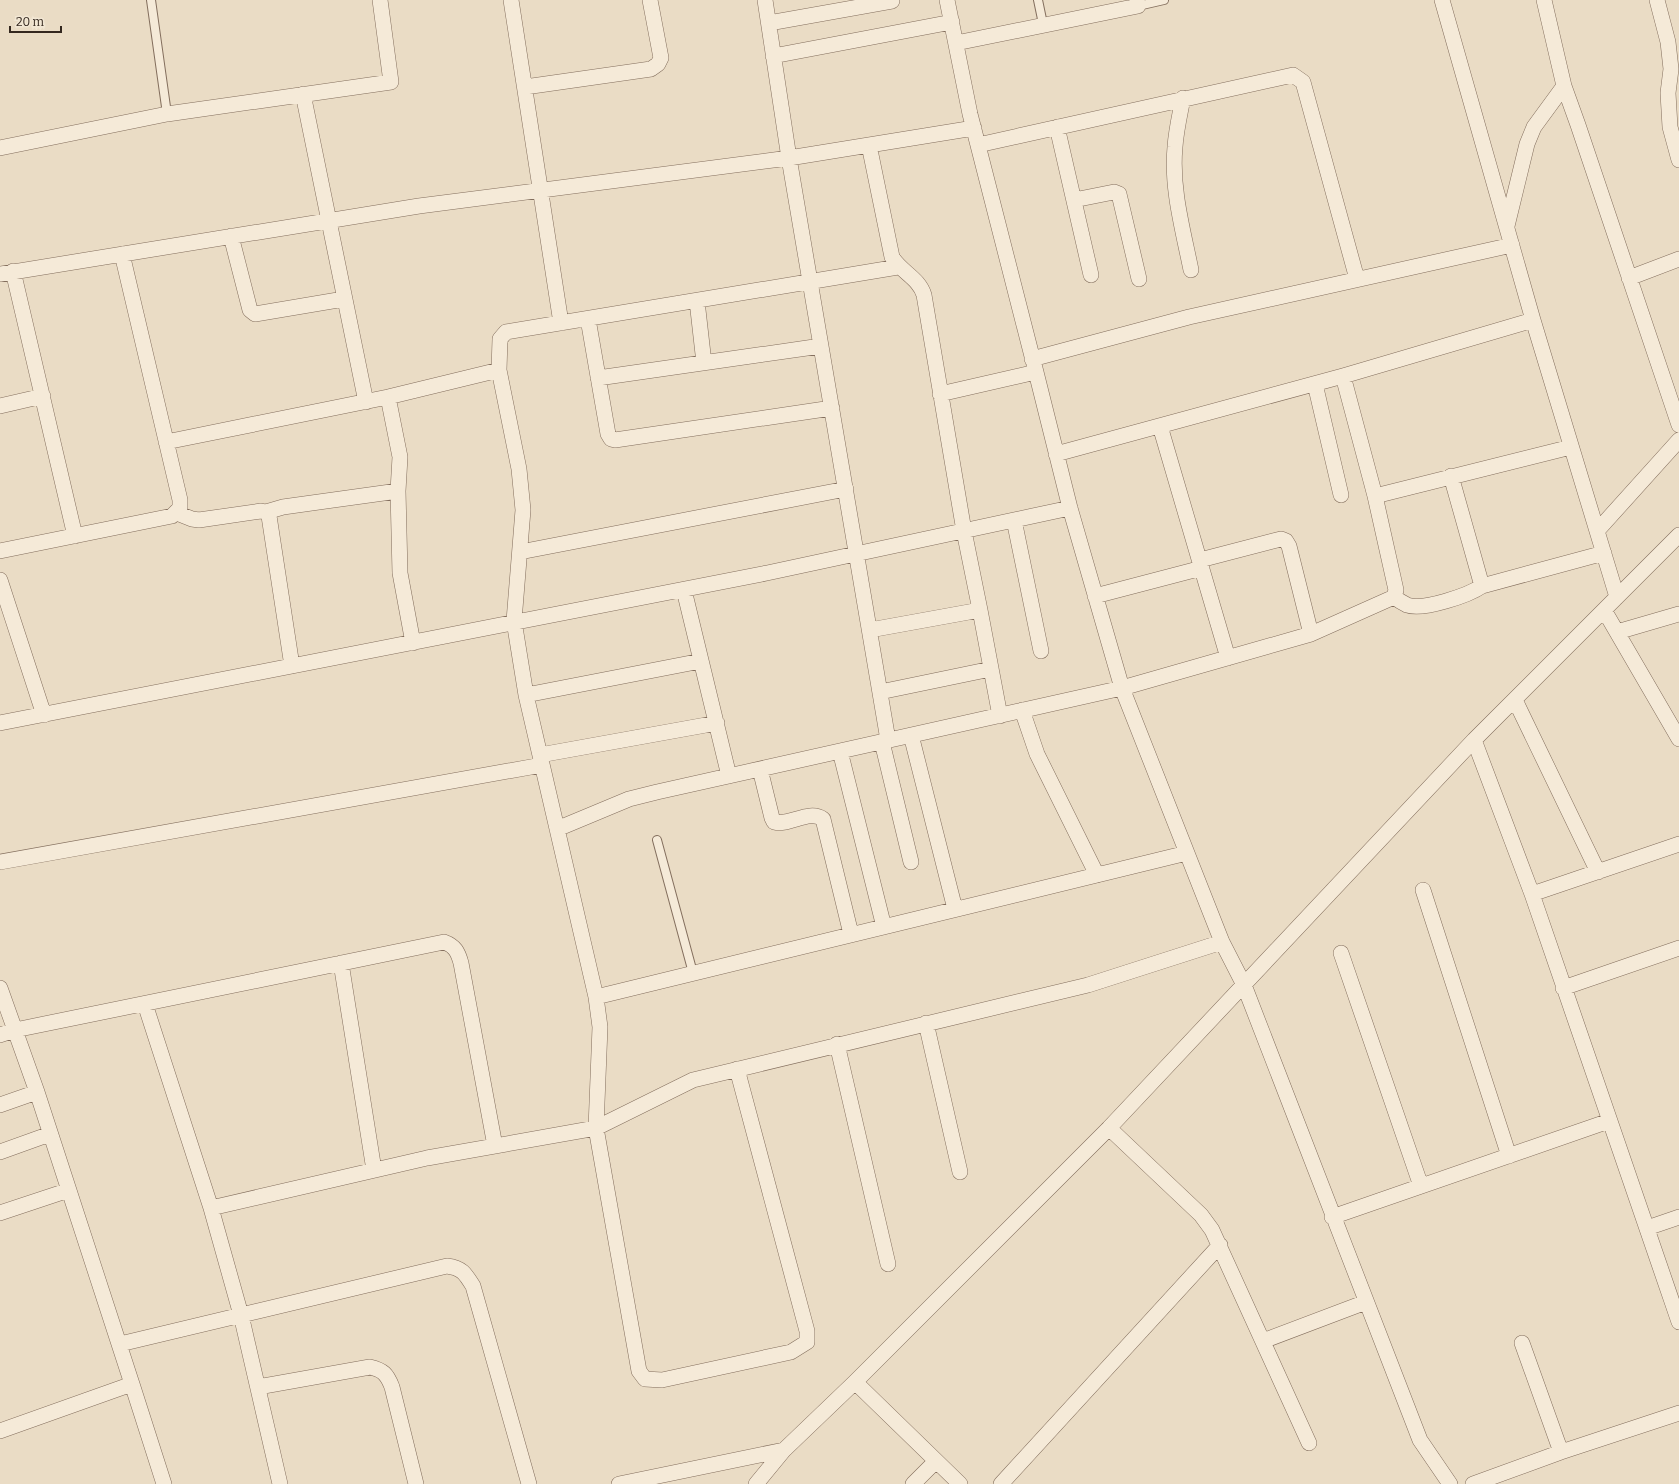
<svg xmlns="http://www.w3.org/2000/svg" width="1679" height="1484" font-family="Bitter,serif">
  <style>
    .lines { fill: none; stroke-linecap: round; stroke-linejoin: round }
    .service-casing { stroke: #836e5d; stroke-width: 10 }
    .minor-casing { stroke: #836e5d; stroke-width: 16 }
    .service { stroke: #f5ead8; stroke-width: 8 }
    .minor { stroke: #f5ead8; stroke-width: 15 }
  </style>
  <rect width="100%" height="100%" fill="#eadcc5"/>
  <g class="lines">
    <defs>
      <path id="service" d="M 151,0 L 167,114
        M 1038,0 L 1043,24
        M 1138,6 L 1164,0
        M 657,840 L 693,973"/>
      <path id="minor" d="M 511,0 L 561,323
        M 765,0 L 789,158 L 888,740
        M 947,0 L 970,114 L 1036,372 L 1070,508 L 1122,688 L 1222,942 L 1244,985 L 1420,1440 L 1450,1484
        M 1442,0 L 1533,320 L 1617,597
        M 1544,0 L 1564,86 L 1578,125 L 1679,425
        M 1657,0 L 1668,42 L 1671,69 L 1668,93 L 1670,127 L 1679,160
        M 769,23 L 892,1
        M 956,43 L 1138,6 L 1137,0
        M 773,56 L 952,22
        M 525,87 L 651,69 L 658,64 L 661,58 L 650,0
        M 303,94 L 366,402
        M 1183,98 C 1180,114 1176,131 1175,147 C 1171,188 1183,230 1191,270
        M 1057,127 L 1091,275
        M 869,145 L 892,257 C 901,272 919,278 924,295 L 964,531 L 980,610 L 1000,716
        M 978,145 L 1293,75 L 1303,82 L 1357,279
        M 0,148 L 167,114 L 391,82 L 380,0
        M 1074,200 L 1114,192 L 1119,194 L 1139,279
        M 1507,226 L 1527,144 L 1534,127 L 1564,86
        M 231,236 L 250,310 L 255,314 L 344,299
        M 13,271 L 75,536
        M 0,274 L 419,206 L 789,158 L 974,128
        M 1629,278 L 1679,259
        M 697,301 L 704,363
        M 588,319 L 608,434 L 611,439 L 615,440 L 832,408
        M 1032,359 L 1189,317 L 1512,245
        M 598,378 L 821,346
        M 1315,384 L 1341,495
        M 940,394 L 1036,372
        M 388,397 L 400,457 L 398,491 L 400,573 L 413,643
        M 0,406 L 43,396
        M 1160,426 L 1228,658
        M 166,442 L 388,397 L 499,370
        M 1056,454 L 1343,376 L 1533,320
        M 1451,476 L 1482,586 L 1604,553
        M 1375,496 L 1571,447
        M 266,512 L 283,507 L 398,491
        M 177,513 L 192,519 L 199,520 L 261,511 L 266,512 L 269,516 L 292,666
        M 1014,520 L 1041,651
        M 1597,531 L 1679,440
        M 0,551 L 172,516 L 180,508 L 180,500 L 122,254
        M 520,552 L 846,489
        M 1200,560 L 1281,539 L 1286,541 L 1289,546 L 1311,634
        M 0,580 L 44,715
        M 684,590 L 729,776
        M 1095,596 L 1202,568
        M 1394,597 C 1398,600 1403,603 1407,605 C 1423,611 1469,595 1482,586
        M 1604,610 L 1679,739
        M 870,630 L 980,610
        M 1617,632 L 1679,614
        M 880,692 L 991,669
        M 526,695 L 701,661
        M 1515,700 L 1598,872
        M 1022,710 L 1037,754 L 1097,875
        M 0,723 L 767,573 L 1070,508
        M 911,735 L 955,909
        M 1474,740 L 1532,894 L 1679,1322
        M 882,742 L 911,862
        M 840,751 L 884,927
        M 540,755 L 717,723
        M 760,769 L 772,818 L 774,822 C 790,826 809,809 823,819 L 851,934
        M 557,829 L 629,799 L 657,792 L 1122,688 L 1311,634 L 1394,597 L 1396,590 L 1375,496 L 1343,376
        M 0,862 L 542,765
        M 1423,890 L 1509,1156
        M 1532,894 L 1679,844
        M 1341,953 L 1421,1186
        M 341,963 L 374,1170
        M 0,988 L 37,1092 L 132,1384 L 0,1431
        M 1563,988 L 1679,948
        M 596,997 L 1187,853
        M 145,1004 L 211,1208 L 241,1315 L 280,1484
        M 926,1023 L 960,1172
        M 0,1035 L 15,1030 L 444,942 C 455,946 458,952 461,963 L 495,1146
        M 837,1044 L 888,1264
        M 737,1069 L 807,1331 L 807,1342 L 791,1352 L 662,1380 L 645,1379 L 639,1371 L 596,1128 L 600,1027 L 596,997 L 526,695 L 514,621 L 523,510 L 519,469 L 499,370 L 500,339 L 506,332 L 898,267
        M 0,1105 L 37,1092
        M 1109,1128 L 1201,1215 L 1212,1230 L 1309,1443
        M 0,1152 L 50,1134
        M 211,1208 L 427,1158 L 596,1128 L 693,1080 L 1088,985 L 1222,942
        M 0,1213 L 69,1190
        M 1332,1217 L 1609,1121
        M 1647,1228 L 1679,1217
        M 1263,1341 L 1366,1302
        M 1522,1343 L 1561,1452
        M 120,1344 L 447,1266 C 462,1268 465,1273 473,1286 L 529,1484
        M 855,1382 L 960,1484
        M 132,1384 L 164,1484
        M 258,1387 L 370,1367 C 383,1370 387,1374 392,1387 L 416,1484
        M 619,1484 L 784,1450
        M 756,1484 L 784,1450 L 855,1382 L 1109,1128 L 1474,740 L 1679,535
        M 913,1484 L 936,1461
        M 1001,1484 L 1220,1245
        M 1473,1484 L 1561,1452 L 1679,1413"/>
    </defs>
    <use href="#service" class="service-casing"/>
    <use href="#minor" class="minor-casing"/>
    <use href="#service" class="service"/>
    <use href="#minor" class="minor"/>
  </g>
  <path d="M10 26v6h51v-6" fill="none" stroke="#34281f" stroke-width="2"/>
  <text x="16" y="26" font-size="12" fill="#34281f" stroke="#f2e7d4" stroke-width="3" paint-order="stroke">20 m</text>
</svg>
